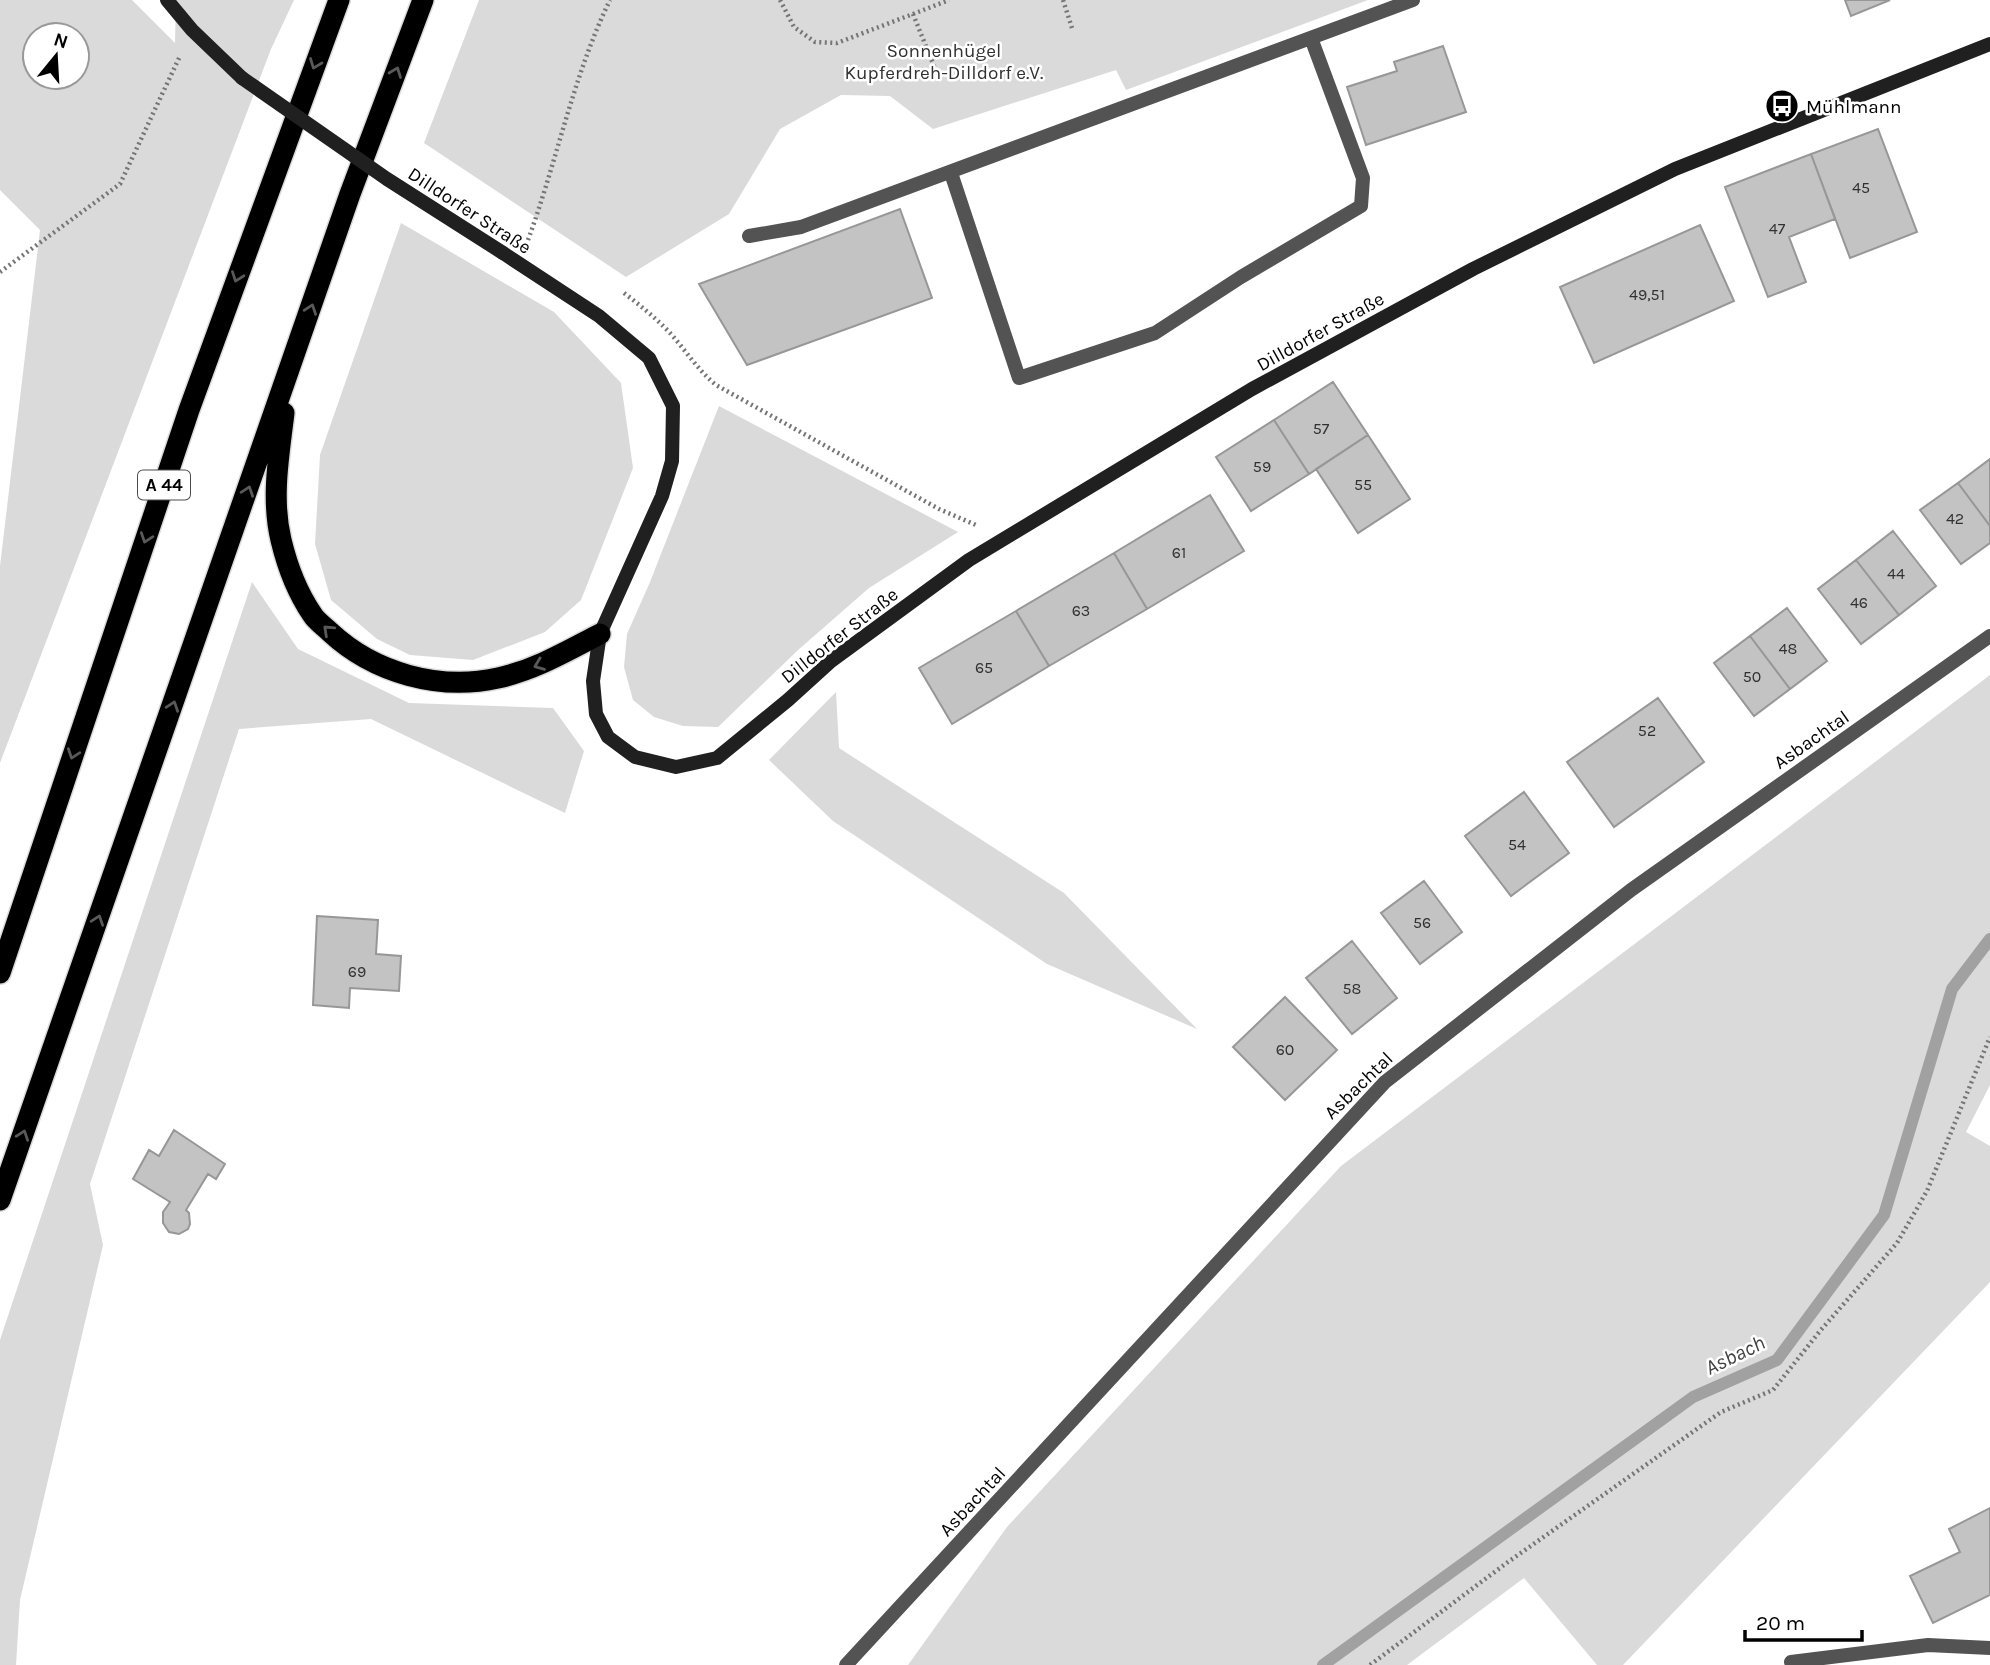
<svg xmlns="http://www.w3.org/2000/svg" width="1990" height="1665" font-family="Karla,sans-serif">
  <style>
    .green { fill: #dadada; fill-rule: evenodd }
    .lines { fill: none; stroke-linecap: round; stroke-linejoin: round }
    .stream { stroke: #a1a1a1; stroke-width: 12 }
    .building { fill: #c3c3c3; stroke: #979797; stroke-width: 2 }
    .highway-casing { stroke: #dbdbdb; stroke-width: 24 }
    .path { stroke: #757575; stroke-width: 4.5; stroke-dasharray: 2 3.5; stroke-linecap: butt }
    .lane { stroke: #535353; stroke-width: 14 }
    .street { stroke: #535353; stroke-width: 14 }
    .secondary { stroke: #202020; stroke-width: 14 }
    .highway { stroke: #000; stroke-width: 21 }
    .secondary-bridge { stroke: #202020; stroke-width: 14 }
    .oneway { stroke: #595959 }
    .labels { text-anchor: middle; stroke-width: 5; stroke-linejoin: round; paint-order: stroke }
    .number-label { font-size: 16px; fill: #313131 }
    .shield { fill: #fff; stroke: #4c4c4c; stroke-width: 2 }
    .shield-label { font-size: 18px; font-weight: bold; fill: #000 }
    .park-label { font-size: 19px; fill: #313131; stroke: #fff }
    .poi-label { font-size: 19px; fill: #000; stroke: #fff; text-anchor: start }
    .street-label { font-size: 19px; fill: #000; stroke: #fff }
    .water-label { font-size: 21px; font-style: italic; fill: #424242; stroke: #fff }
  </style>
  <rect width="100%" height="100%" fill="#fff"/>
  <path class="green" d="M 0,0 L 132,0 L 175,43 L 176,0 L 294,0 L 271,49 L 0,763 L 0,566 L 40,230 L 0,190 ZM 35,35 L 77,35 L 77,77 L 35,77 Z
    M 479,0 L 1368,0 L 1126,90 L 1116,70 L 933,129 L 890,96 L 841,95 L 780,129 L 729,214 L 626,277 L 424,143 Z
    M 401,223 L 554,312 L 621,383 L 633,468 L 581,600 L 545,632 L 473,660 L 410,655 L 377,639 L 331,600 L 315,544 L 320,455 Z
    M 719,406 L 958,532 L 869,588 L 798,650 L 718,727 L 683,726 L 654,717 L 633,700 L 624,667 L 627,634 L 650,582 Z
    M 252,582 L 298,649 L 409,703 L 553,708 L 584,751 L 565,813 L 371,719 L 239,729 L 90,1184 L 103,1245 L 20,1600 L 16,1665 L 0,1665 L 0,1340 Z
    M 1990,675 L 1990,1085 L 1966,1132 L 1990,1146 L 1990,1282 L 1623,1665 L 1597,1665 L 1524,1578 L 1407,1665 L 908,1665 L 1007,1527 L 1341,1166 Z
    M 836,692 L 839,748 L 1064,893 L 1197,1029 L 1047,964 L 833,821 L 769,760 Z"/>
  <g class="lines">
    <path class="stream" d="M 1323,1665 L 1693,1397 L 1777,1360 L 1884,1215 L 1952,989 L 1990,939"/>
  </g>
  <path class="building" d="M 1845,0 L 1890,0 L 1851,16 Z
    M 1443,46 L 1466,112 L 1366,145 L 1347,87 L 1397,71 L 1394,62 Z
    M 1878,129 L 1917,232 L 1850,258 L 1811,154 Z
    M 1811,154 L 1835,219 L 1789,237 L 1806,282 L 1768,297 L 1725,187 Z
    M 900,209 L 932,298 L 747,365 L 699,284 Z
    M 1700,225 L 1734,301 L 1594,363 L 1560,287 Z
    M 1333,382 L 1368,435 L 1309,474 L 1274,420 Z
    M 1274,420 L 1309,474 L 1251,511 L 1216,457 Z
    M 1368,435 L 1410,499 L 1358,533 L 1316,469 Z
    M 1990,459 L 1990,526 L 1958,483 Z
    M 1958,483 L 1990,526 L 1990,543 L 1961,564 L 1920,510 Z
    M 1210,495 L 1244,551 L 1147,609 L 1114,553 Z
    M 1893,531 L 1936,586 L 1899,615 L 1856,560 Z
    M 1114,553 L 1147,609 L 1049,666 L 1016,611 Z
    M 1856,560 L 1899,615 L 1861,644 L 1818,589 Z
    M 1787,608 L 1827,661 L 1790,689 L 1750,636 Z
    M 1016,611 L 1049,666 L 952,724 L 919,668 Z
    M 1750,636 L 1790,689 L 1754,716 L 1714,663 Z
    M 1658,698 L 1704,762 L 1614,827 L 1567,762 Z
    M 1524,792 L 1569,853 L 1511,896 L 1465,836 Z
    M 1424,881 L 1462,932 L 1420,964 L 1381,913 Z
    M 317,916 L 378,920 L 376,954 L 401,956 L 399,991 L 350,988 L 349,1008 L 313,1005 Z
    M 1352,941 L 1397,998 L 1352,1034 L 1306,978 Z
    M 1285,997 L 1337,1050 L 1285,1100 L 1233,1047 Z
    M 174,1130 L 225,1164 L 216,1179 L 208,1174 L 186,1210 L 189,1213 L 190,1224 L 188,1229 L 179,1234 L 169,1232 L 163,1223 L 163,1212 L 170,1202 L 133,1179 L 149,1150 L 159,1156 Z
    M 1990,1508 L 1990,1595 L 1933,1623 L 1910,1576 L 1960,1552 L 1949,1529 Z"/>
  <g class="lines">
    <defs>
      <path id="highway" d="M 284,413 C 279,455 271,498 281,540 C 287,565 297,592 312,614 C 316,621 324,626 330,632 C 374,673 439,691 498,678 C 535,670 567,651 600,634
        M 0,973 L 189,410 L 339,0
        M 0,1200 L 350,194 L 423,0"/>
    </defs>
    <use href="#highway" class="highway-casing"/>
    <path class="path" d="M 780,0 L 794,27 L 815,42 L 837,43 L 913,14 L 940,81
      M 1063,0 L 1072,28
      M 913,14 L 949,0
      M 528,240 C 557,161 573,76 610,0
      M 0,272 L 120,184 L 180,56
      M 624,293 C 641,306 657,319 671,334 C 686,351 698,370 716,385 L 939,509 L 976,525
      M 1370,1665 L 1508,1562 L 1721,1412 L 1773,1390 L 1820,1331 L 1897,1243 L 1927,1191 L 1990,1037"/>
    <path class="lane" d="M 951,173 L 1019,378 L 1155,333 L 1241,277 L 1361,206 L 1363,178 L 1311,38
      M 749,236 L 801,227 L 1413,0
      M 1791,1662 L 1928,1645 L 1990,1648"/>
    <path class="street" d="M 846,1665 L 1385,1082 L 1631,890 L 1990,636"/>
    <path class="secondary" d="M 167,0 L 192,30 L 242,78
      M 503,253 L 599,316 L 649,358 L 673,406 L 672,461 L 662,496 L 600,634 L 593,681 L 596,714 L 608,737 L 635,757 L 676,767 L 717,758 L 788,700 L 831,661 L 969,560 L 1252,389 L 1473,269 L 1675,169 L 1990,44"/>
    <use href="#highway" class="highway"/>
    <path class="secondary-bridge" d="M 242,78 L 387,179 L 503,253"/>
  </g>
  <defs><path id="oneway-chevron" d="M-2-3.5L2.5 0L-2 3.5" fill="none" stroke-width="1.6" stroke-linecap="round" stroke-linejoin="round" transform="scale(1.75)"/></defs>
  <g class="oneway">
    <use href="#oneway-chevron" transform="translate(315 64) rotate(111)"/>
    <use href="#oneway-chevron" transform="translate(396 72) rotate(-69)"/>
    <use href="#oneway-chevron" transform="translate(237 277) rotate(110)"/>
    <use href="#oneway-chevron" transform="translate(311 309) rotate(-71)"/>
    <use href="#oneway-chevron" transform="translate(248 491) rotate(-71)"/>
    <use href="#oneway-chevron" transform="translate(146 538) rotate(109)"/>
    <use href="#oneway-chevron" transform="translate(328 630) rotate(-137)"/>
    <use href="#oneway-chevron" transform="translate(539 665) rotate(159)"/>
    <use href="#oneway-chevron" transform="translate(173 706) rotate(-71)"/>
    <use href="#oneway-chevron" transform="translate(73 754) rotate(109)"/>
    <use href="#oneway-chevron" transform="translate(98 920) rotate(-71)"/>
    <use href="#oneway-chevron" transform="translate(23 1135) rotate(-71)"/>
  </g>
  <defs>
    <symbol id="bus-disc" viewBox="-11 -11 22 22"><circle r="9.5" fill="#000" stroke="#fff"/><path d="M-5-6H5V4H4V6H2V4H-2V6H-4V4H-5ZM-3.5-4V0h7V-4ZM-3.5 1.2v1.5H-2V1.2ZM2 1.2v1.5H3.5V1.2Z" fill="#fff"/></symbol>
  </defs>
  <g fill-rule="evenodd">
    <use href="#bus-disc" x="1763" y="87" width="38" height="38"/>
  </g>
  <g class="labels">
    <g class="number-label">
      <text x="1861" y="193">45</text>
      <text x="1777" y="234">47</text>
      <text x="1647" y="300">49,51</text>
      <text x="1321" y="434">57</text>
      <text x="1262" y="472">59</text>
      <text x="1363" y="490">55</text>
      <text x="1955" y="524">42</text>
      <text x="1179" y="558">61</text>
      <text x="1896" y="579">44</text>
      <text x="1859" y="608">46</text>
      <text x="1081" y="616">63</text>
      <text x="1788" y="654">48</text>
      <text x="984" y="673">65</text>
      <text x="1752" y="682">50</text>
      <text x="1647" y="736">52</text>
      <text x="1517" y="850">54</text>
      <text x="1422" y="928">56</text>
      <text x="357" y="977">69</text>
      <text x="1352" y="994">58</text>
      <text x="1285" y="1055">60</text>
    </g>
    <rect class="shield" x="138" y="470.5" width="52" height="29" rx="5"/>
    <g class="shield-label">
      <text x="164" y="491">A 44</text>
    </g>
    <g class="park-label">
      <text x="944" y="57">Sonnenhügel<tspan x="944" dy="22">Kupferdreh-Dilldorf e.V.</tspan></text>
    </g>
    <g class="poi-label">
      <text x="1806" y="113">Mühlmann</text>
    </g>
    <g class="street-label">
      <text transform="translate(470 210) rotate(33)" y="7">Dilldorfer Straße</text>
      <text transform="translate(1320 331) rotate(-29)" y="7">Dilldorfer Straße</text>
      <text transform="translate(839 635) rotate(-38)" y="7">Dilldorfer Straße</text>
      <text transform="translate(1811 739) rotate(-35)" y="7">Asbachtal</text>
      <text transform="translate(1358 1085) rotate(-44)" y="7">Asbachtal</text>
      <text transform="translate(972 1501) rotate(-47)" y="7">Asbachtal</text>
    </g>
    <g class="water-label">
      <text transform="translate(1735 1355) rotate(-26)" y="7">Asbach</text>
    </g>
  </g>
  <g transform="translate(56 56) rotate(18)"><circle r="33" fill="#ffffff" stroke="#999999" stroke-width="2"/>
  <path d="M0-5L12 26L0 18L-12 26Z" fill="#000000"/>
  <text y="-10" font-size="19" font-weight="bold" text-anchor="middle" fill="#000000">N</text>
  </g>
  <path d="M1745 1630v10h117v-10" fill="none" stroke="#000000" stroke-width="3.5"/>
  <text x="1756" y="1630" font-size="21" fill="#000000" stroke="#ffffff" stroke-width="5" paint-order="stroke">20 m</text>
</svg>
